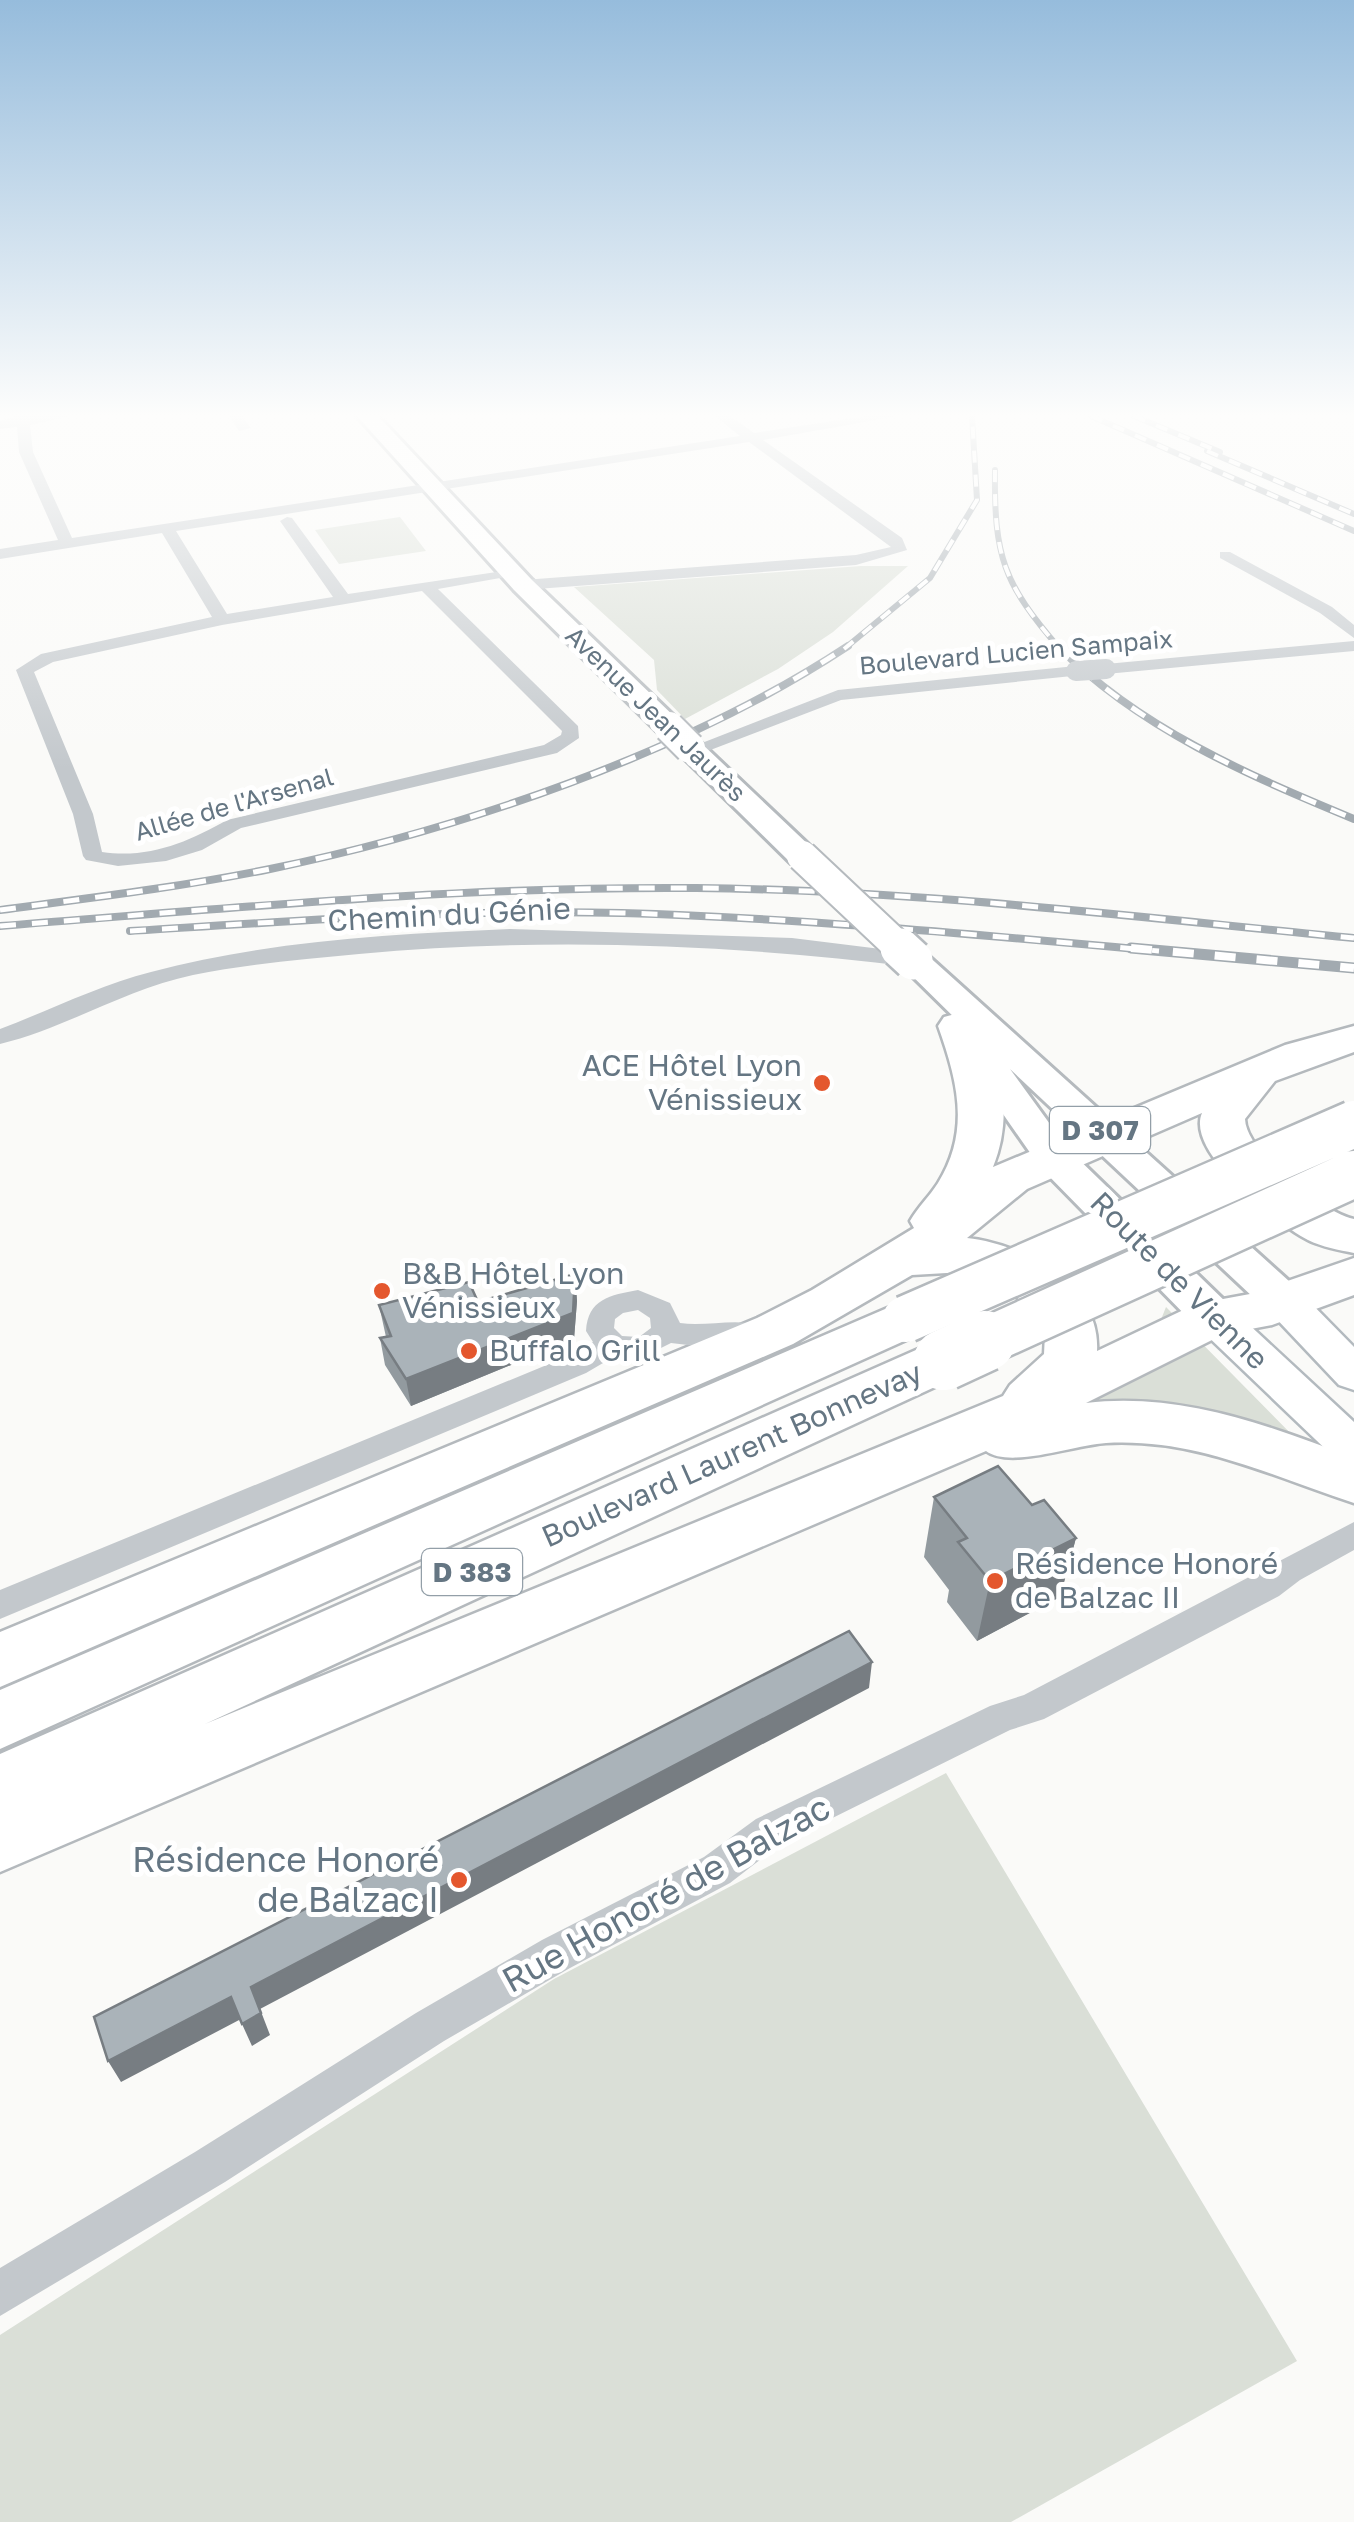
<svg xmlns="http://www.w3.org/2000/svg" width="1354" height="2522" font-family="'Golos Text',sans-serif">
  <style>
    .green { fill: #dadfd7 }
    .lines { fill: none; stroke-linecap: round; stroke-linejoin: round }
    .secondary-casing { stroke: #b3babf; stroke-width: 5 }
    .primary-casing { stroke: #b5babe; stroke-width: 6 }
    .highway-casing { stroke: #b4b9bd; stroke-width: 5 }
    .street { fill: #c3c8cc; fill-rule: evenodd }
    .secondary { fill: #fff; fill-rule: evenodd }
    .primary { fill: #fff; fill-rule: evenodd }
    .highway { fill: #fff; fill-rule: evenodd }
    .rail-far2-casing { stroke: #a2aab0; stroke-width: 6 }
    .rail-far1-casing { stroke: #a2aab0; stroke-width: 8 }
    .rail-casing { stroke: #a2aab0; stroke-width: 11 }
    .rail-far2 { stroke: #fff; stroke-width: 4; stroke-dasharray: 12; stroke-linecap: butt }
    .rail-far1 { stroke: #fff; stroke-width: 5; stroke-dasharray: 16; stroke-linecap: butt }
    .rail { stroke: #fff; stroke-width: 8; stroke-dasharray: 21; stroke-linecap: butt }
    .primary-bridge-far1-casing { stroke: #b5babe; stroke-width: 34; stroke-linecap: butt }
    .primary-bridge-casing { stroke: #b5babe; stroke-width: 44; stroke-linecap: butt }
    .highway-bridge-far1-casing { stroke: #b4b9bd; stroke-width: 51; stroke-linecap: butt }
    .highway-bridge-casing { stroke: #b4b9bd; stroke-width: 65; stroke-linecap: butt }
    .street-bridge { stroke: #c3c8cc; stroke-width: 20 }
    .primary-bridge-far1 { stroke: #fff; stroke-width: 30 }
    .primary-bridge { stroke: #fff; stroke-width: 39 }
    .highway-bridge-far1 { stroke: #fff; stroke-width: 46 }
    .highway-bridge { stroke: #fff; stroke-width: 60 }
    .wall { fill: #929a9f }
    .shaded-wall { fill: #777d82 }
    .building { fill: #aab3b9; stroke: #777d82; stroke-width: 2.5 }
    .poi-dot { fill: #e4572e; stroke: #fff; stroke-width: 4 }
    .labels { text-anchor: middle; stroke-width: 10; stroke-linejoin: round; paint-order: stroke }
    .far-street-label { font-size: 25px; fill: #657683; stroke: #fff }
    .shield { fill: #fff; stroke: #939fa8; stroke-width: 2.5 }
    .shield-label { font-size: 28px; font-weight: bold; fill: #657683 }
    .street-label { font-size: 30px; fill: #657683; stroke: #fff }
    .poi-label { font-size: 30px; fill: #657683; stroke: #fff; text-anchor: start }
    .near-poi-label { font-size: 35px; fill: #657683; stroke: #fff; text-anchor: end }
    .near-street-label { font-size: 35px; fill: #657683; stroke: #fff }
  </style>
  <rect width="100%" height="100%" fill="#fafaf8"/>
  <path class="green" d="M 400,517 L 426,551 L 339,564 L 315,530 Z
    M 861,566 L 908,566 L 833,632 L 778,669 L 685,719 L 657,690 L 654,660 L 574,587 Z
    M 1166,1307 L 1301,1444 L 1064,1411 L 1148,1352 Z
    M 946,1773 L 1297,2361 L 1011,2522 L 0,2522 L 0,2335 L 554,1979 Z"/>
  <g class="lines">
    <defs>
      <path id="secondary" d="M 1285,1287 L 1300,1292 L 1354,1347 L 1354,1390 L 1339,1385 L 1270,1312 L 1264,1302 L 1270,1292 Z
        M 1214,1302 L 1229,1306 L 1354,1422 L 1354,1466 L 1338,1461 L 1199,1328 L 1193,1317 L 1199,1306 Z"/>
      <path id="primary" d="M 357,416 L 378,416 L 532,580 L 679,721 L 683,727 L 679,733 L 659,733 L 514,590 Z
        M 690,739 L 700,742 L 813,849 L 818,856 L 813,863 L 791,863 L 680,754 L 676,748 L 680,742 Z
        M 913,950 L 925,953 L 1300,1291 L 1307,1302 L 1300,1313 L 1285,1318 L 1270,1313 L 1010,1069 L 1068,1149 L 1230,1306 L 1236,1317 L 1230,1328 L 1214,1333 L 1198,1328 L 1040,1167 L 950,1038 L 955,1030 L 965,1028 L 896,960 L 901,953 Z"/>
      <path id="highway" d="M 959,1013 L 974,1017 C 1004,1061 1013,1118 993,1167 L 1285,1045 L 1354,1026 L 1354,1052 L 1275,1081 L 1245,1119 C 1246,1153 1322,1212 1354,1219 L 1354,1253 C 1339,1250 1322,1247 1308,1240 C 1277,1224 1185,1152 1202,1113 L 1027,1189 L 967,1238 C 1023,1244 1101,1285 1097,1351 L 1196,1304 L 1250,1294 L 1354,1258 L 1354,1295 L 1272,1325 L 1224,1334 L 1086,1403 C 1180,1392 1268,1425 1354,1458 L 1354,1503 C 1271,1476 1196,1438 1106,1443 C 1074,1445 1010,1469 986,1451 L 0,1872 L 0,1754 L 925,1346 L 944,1340 L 963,1346 L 971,1360 L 963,1374 L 205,1724 L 1003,1396 L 1010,1385 L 1044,1354 L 1045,1334 L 1030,1308 L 995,1280 L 964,1272 L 912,1275 L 793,1344 L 0,1687 L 0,1632 L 757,1318 L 812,1290 L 914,1228 L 910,1221 C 918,1207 929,1197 938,1183 C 971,1130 957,1080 938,1026 L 944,1017 Z
        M 906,1300 L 924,1306 L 932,1319 L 924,1332 L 0,1749 L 0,1690 Z"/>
    </defs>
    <use href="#secondary" class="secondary-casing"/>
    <use href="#primary" class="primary-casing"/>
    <use href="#highway" class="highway-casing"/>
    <path class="street" d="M 15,416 L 70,416 L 30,425 L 33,452 L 72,538 L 740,436 L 715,416 L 730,416 L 754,433 L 866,416 L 898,416 L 763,440 L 902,538 L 907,550 L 856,565 L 523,590 L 515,585 L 523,580 L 856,555 L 891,547 L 749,442 L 176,531 L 227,614 L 333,597 L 280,521 L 287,517 L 292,518 L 348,594 L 517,569 L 517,575 L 438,589 L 578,726 L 579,738 L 557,753 L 241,828 L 202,850 L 166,861 L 118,866 L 86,860 L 83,856 L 73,814 L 16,670 L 41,654 L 212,617 L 162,533 L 0,559 L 0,549 L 58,540 L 19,452 L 17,427 L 0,429 L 0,421 ZM 422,591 L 562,731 L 561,735 L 544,745 L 227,820 C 188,842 149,859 102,852 L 93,814 L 34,672 L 53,662 L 222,625 Z
      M 229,416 L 242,416 L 251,428 L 239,431 Z
      M 1220,552 L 1230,552 L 1332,607 L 1354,625 L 1354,638 L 1320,613 L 1220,558 Z
      M 1354,641 L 1354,651 L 1106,674 L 1097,669 L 1106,664 Z
      M 1076,666 L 1082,667 L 1082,675 L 841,700 L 700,754 L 693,756 L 684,750 L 838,690 Z
      M 510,929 L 792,938 L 913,953 L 924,960 L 913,967 C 729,944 543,937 359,954 C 304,959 248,964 193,975 C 126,989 66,1028 0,1044 L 0,1029 C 50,1010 100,985 151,972 C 267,941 391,934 510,929 Z
      M 638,1290 L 670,1303 L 680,1323 C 705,1327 734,1318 758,1325 L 762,1332 L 758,1339 L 705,1347 L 671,1343 L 641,1358 L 615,1356 L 586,1373 L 0,1619 L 0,1590 L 566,1357 L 593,1342 L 586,1331 C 588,1299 610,1295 638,1290 ZM 638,1310 L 650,1318 L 651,1328 L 639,1337 L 622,1336 L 614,1328 L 615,1319 L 623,1313 Z
      M 1354,1522 L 1354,1550 L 1300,1580 L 1279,1596 L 1044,1719 L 1010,1730 L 782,1843 L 730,1883 L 570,1968 L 444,2041 L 225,2182 L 0,2316 L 0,2268 L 195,2152 L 416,2013 L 542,1940 L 704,1857 L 756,1819 L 990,1706 L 1024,1695 Z"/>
    <use href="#secondary" class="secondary"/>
    <use href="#primary" class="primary"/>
    <use href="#highway" class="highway"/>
    <defs>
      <path id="rail-far2" d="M 1091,416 L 1354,531
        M 1134,416 L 1220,452
        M 1207,451 L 1354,514
        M 995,470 C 994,557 1003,583 1060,649
        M 844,649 L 930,578 L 977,500 L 972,416"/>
      <path id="rail-far1" d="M 1058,646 C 1138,728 1250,776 1354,819
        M 0,910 C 90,898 181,887 270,869 C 460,830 686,753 848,646
        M 0,926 C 232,908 464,886 696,888 C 916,890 1135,917 1354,938
        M 130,931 C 294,921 458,909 622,913 C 801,918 980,935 1159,951"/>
      <path id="rail" d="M 1131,948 L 1354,968"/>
    </defs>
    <use href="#rail-far2" class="rail-far2-casing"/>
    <use href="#rail-far1" class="rail-far1-casing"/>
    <use href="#rail" class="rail-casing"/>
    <use href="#rail-far2" class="rail-far2"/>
    <use href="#rail-far1" class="rail-far1"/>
    <use href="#rail" class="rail"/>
    <defs>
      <path id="primary-bridge-far1" d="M 669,727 L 690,748
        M 802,856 L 903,951"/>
      <path id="primary-bridge" d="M 900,948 L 913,960"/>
      <path id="highway-bridge-far1" d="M 906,1319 L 1354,1124
        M 980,1344 L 1354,1174"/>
      <path id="highway-bridge" d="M 944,1360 L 985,1341"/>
    </defs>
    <use href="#primary-bridge-far1" class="primary-bridge-far1-casing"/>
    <use href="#primary-bridge" class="primary-bridge-casing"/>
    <use href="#highway-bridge-far1" class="highway-bridge-far1-casing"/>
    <use href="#highway-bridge" class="highway-bridge-casing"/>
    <path class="street-bridge" d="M 1076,671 L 1106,669"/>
    <use href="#primary-bridge-far1" class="primary-bridge-far1"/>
    <use href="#primary-bridge" class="primary-bridge"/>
    <use href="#highway-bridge-far1" class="highway-bridge-far1"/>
    <use href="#highway-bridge" class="highway-bridge"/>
  </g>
  <path class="wall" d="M 575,1274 L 577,1301 L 574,1339 L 411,1406 L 385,1365 L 380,1338 L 386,1337 L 379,1305 L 478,1302 Z
    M 934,1497 L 1032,1505 L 1076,1538 L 1060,1597 L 977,1641 L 947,1602 L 949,1590 L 924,1557 Z"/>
  <path class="shaded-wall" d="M 575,1274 L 577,1301 L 574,1339 L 411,1406 L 406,1379 Z
    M 1076,1538 L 1060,1597 L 977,1641 L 990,1581 Z
    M 872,1662 L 869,1688 L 260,2009 L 270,2035 L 252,2046 L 242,2024 L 251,1987 Z
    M 231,1997 L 241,2019 L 121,2082 L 108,2061 Z"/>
  <path class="building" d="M 575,1274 L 573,1313 L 406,1379 L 380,1338 L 391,1336 L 379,1305 L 469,1282 L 478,1302 Z
    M 998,1466 L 1032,1505 L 1044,1500 L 1076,1538 L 990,1581 L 958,1542 L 967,1538 L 934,1497 Z
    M 849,1631 L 872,1662 L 251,1987 L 261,2013 L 242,2024 L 231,1997 L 108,2061 L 94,2017 Z"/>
  <linearGradient id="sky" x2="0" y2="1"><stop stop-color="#96bcdc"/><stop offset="0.54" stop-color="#fdfdfc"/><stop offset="1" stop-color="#fdfdfc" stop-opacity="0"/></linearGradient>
  <rect width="1354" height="769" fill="url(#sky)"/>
  <g class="poi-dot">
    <circle cx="822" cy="1083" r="10"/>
    <circle cx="382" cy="1291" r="10"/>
    <circle cx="469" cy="1351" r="10"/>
    <circle cx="995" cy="1581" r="10"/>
    <circle cx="459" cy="1880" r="10"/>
  </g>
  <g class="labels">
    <g class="far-street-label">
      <text transform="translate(1016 652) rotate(-5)" y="9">Boulevard Lucien Sampaix</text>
      <text transform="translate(656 714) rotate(44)" y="9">Avenue Jean Jaurès</text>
      <text transform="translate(234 804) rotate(-16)" y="9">Allée de l'Arsenal</text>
    </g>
    <g class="shield">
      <rect x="1050" y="1107" width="100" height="46" rx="8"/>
      <rect x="422" y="1549" width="100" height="46" rx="8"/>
    </g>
    <g class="shield-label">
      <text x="1100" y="1140">D 307</text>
      <text x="472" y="1582">D 383</text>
    </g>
    <g class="street-label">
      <text transform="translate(449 915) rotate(-3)" y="10">Chemin du Génie</text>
      <text transform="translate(1179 1281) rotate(45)" y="10">Route de Vienne</text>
      <text transform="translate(732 1455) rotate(-24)" y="10">Boulevard Laurent Bonnevay</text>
    </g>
    <g class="poi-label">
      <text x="802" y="1076" text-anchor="end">ACE Hôtel Lyon<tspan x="802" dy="34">Vénissieux</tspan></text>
      <text x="402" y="1284">B&amp;B Hôtel Lyon<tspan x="402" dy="34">Vénissieux</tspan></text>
      <text x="489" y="1361">Buffalo Grill</text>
      <text x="1015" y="1574">Résidence Honoré<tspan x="1015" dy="34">de Balzac II</tspan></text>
    </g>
    <g class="near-poi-label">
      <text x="439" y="1872">Résidence Honoré<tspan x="439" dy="40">de Balzac I</tspan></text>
    </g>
    <g class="near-street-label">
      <text transform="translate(666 1894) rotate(-29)" y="12">Rue Honoré de Balzac</text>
    </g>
  </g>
</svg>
